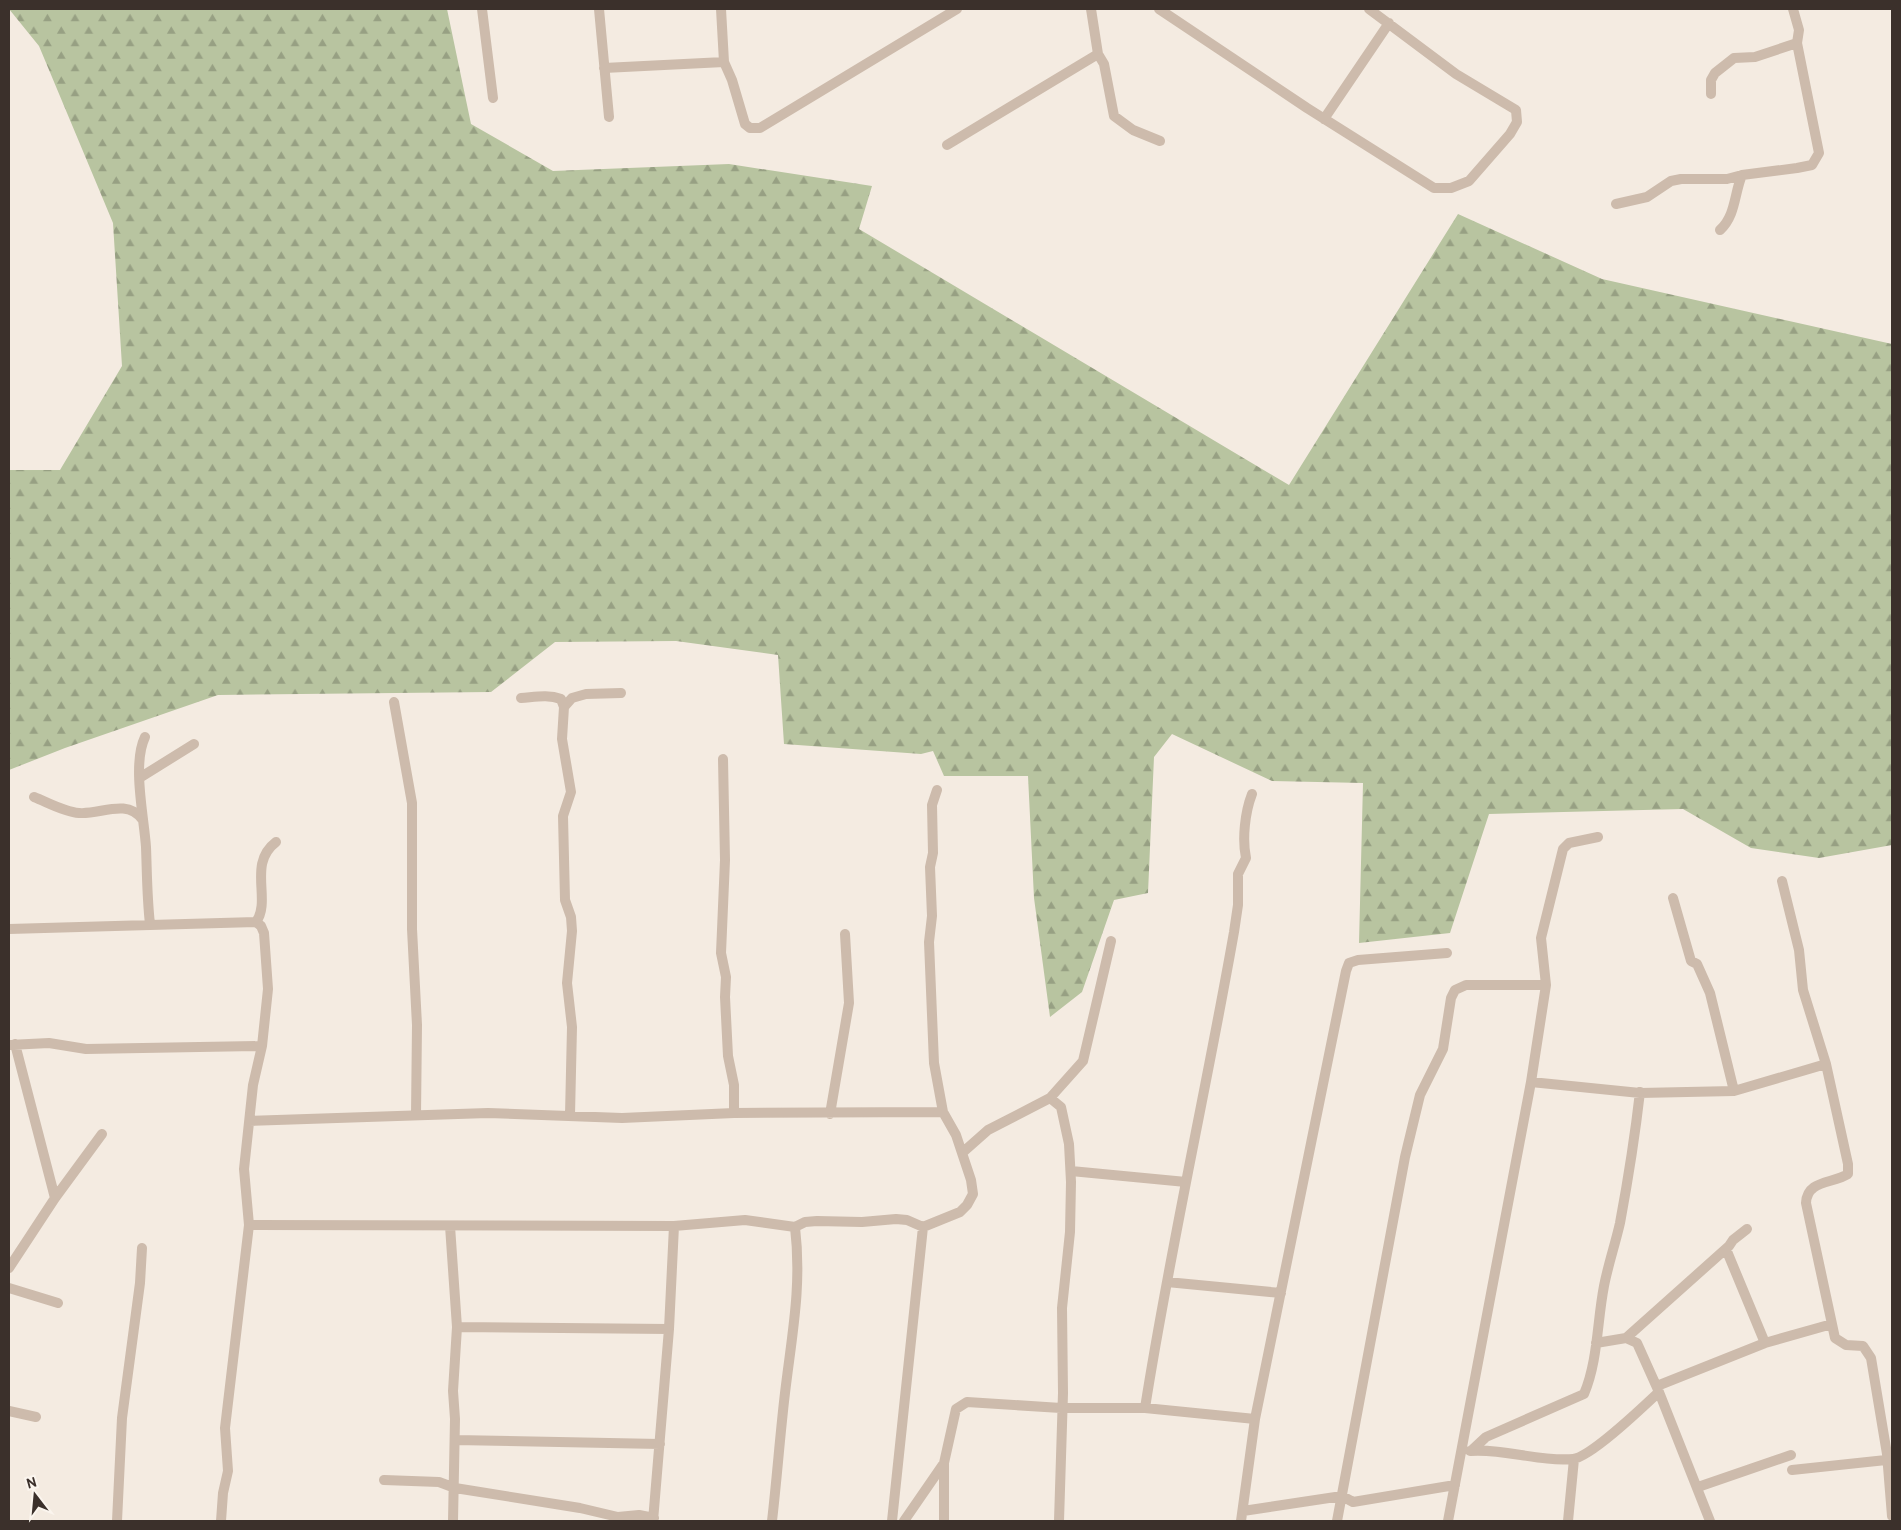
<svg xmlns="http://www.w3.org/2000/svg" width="1901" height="1530" font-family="Overpass,sans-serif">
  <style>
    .forest { fill: url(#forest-firs) }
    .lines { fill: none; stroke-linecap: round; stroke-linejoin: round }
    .minor { stroke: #cdbbac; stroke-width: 10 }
  </style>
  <defs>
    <pattern id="forest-firs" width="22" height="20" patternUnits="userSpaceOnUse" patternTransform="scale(1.25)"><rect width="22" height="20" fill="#b8c4a0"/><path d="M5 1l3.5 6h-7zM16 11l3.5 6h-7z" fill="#97a083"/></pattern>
  </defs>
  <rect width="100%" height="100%" fill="#f4ebe1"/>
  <path class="forest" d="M 9,9 L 447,9 L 471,124 L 553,171 L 729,164 L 872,186 L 859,229 L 1289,485 L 1458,214 L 1602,279 L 1892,344 L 1892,845 L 1819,858 L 1751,848 L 1683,809 L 1489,814 L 1450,933 L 1359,943 L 1363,783 L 1272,781 L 1172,734 L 1154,757 L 1148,893 L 1114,900 L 1082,992 L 1050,1017 L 1034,898 L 1028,776 L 944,776 L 933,751 L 921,754 L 784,744 L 778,655 L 676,641 L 555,642 L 491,692 L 218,695 L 65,748 L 9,770 L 9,470 L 60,470 L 122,366 L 113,223 L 39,46 Z"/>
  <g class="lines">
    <path class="minor" d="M 482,9 L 493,98
      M 599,9 L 609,117
      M 721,9 L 724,62 L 732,80 L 745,124 L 750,128 L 760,128 L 957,9
      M 1091,9 L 1098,54 L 1104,64 L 1114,116 L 1133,130 L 1160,141
      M 1159,9 L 1307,108 L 1434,188 L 1451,188 L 1469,181 L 1510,134 L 1517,122 L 1516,110 L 1456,74 L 1369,9
      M 604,68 L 724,62
      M 1711,94 L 1711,80 L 1715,73 L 1734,58 L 1755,57 L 1797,43
      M 1324,119 L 1389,23
      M 947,145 L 1098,54
      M 1616,204 L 1647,197 L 1671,181 L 1681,179 L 1727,179 L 1742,175 L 1797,168 L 1812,165 L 1819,153 L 1797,43 L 1799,30 L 1793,9
      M 1720,230 C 1736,215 1734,194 1742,175
      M 521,698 C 535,697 548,694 561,699 L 564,707
      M 394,702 L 412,803 L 412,929 L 417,1025 L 416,1115
      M 145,737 C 132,764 144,817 146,847 C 147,873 147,898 150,924
      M 723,759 L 725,860 L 721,953 L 726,977 L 725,997 L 728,1056 L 734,1085 L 734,1113
      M 141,777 L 194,744
      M 34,797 C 47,802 64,812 79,813 C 100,815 126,798 142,819
      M 1782,881 L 1799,950 L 1803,990 L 1826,1064 L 1848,1164 L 1848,1174 C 1832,1184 1807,1180 1806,1203 L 1835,1338 L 1846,1345 L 1863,1346 L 1871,1358 L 1887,1454 L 1892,1516
      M 1673,898 L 1691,961 L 1697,964 L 1710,993 L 1734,1091
      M 256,922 C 272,900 247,864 276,842
      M 9,929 L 256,922 L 261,926 L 264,933 L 268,989 L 262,1046 L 253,1085 L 244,1169 L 249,1225 L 225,1428 L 228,1471 L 223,1493 L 221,1521
      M 15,1044 L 55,1198
      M 9,1045 L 49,1043 L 86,1049 L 262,1046
      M 1531,1082 L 1640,1093 L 1734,1091 L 1826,1064
      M 1050,1098 L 1061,1107 L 1069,1144 L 1071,1182 L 1070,1232 L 1062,1308 L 1063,1393 L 1059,1521
      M 830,1114 L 849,1003 L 845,934
      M 570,1115 L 572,1027 L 567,983 L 572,931 L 571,917 L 565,900 L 563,816 L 571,792 L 562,739 L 564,707 L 572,698 L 586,694 L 621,693
      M 250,1121 L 488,1113 L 622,1118 L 734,1113 L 943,1112
      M 962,1153 L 988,1130 L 1050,1098 L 1083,1061 L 1111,941
      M 1071,1171 L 1186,1182
      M 249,1225 L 674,1226 L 745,1220 L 795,1227 L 805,1222 L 817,1221 L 862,1222 L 896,1219 L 907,1220 L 923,1227 L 960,1212 L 967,1205 L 973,1194 L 971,1180 L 956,1135 L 943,1112 L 934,1063 L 929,942 L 932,916 L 930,867 L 933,853 L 932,805 L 937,790
      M 450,1226 L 457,1327 L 453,1391 L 455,1419 L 453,1521
      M 1726,1249 L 1765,1343
      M 9,1268 L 55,1198 L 102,1134
      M 1167,1282 L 1281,1293
      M 9,1288 L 58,1303
      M 457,1327 L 669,1329
      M 1626,1338 L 1637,1343 L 1659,1392 L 1710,1521
      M 1596,1343 L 1626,1338 L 1729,1246 L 1733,1240 L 1747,1229
      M 1657,1386 L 1765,1343 L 1832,1324
      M 1145,1408 C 1170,1249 1206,1091 1234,932 L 1238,905 L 1238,874 L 1246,858 C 1242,839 1245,812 1252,794
      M 9,1411 L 36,1417
      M 455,1440 L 660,1444
      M 1470,1451 C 1502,1448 1540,1462 1573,1459 C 1591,1457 1644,1406 1659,1392
      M 1471,1451 L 1486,1437 L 1584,1394 C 1598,1361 1597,1322 1604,1286 C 1608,1265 1615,1245 1620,1223 C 1628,1180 1635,1136 1640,1092
      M 1792,1470 L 1886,1460
      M 384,1480 L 439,1482 L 455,1488 L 580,1508 L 618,1517 L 639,1515 L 654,1518
      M 1698,1487 L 1791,1455
      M 1243,1511 L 1342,1496 L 1353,1502 L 1455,1485
      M 117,1521 L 122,1418 L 140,1283 L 142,1248
      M 653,1521 L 669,1329 L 674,1226
      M 772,1521 C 777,1478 780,1435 785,1393 C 792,1334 802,1286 795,1227
      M 892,1521 L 923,1227
      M 904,1521 L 944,1463
      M 944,1521 L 944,1463 L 956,1409 L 967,1402 L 1061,1408 L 1145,1408 L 1255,1419
      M 1241,1521 L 1255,1419 L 1346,971 L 1349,963 L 1358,960 L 1447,953
      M 1337,1521 L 1405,1157 L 1420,1095 L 1443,1049 L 1451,998 L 1455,990 L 1466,985 L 1546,985
      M 1448,1521 L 1531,1082 L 1546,985 L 1541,938 L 1563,849 L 1569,843 L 1598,837
      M 1568,1521 L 1574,1459"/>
  </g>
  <rect width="1901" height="1530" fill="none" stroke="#3b302b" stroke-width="20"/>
  <g transform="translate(35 1495) rotate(344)" stroke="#fbf5ee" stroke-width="4" paint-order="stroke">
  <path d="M0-4L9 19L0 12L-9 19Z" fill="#3b302b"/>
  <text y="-8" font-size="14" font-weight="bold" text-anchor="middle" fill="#3b302b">N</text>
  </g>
</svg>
